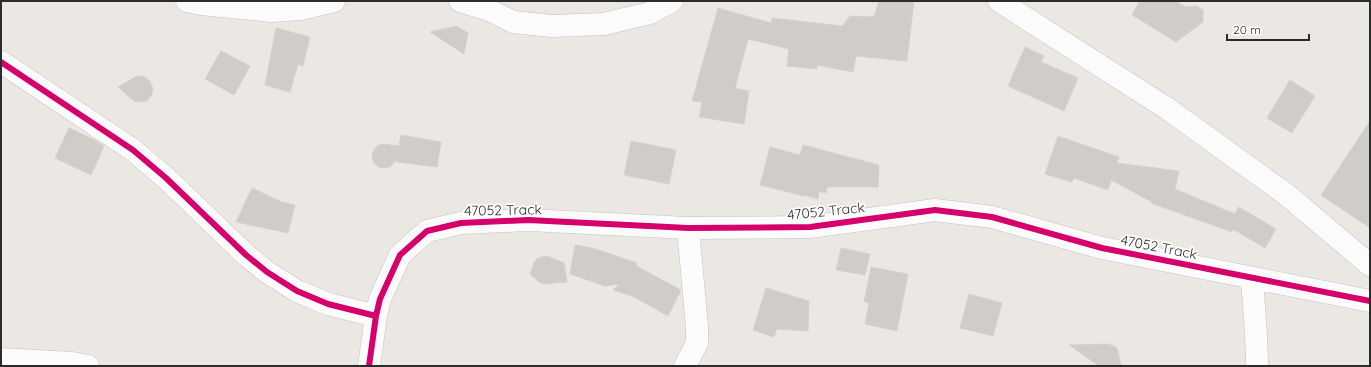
<svg xmlns="http://www.w3.org/2000/svg" width="1371" height="367" font-family="Quicksand,sans-serif">
  <style>
    .building { fill: #d0cdc9; stroke: #d6d2ce }
    .lines { fill: none; stroke-linecap: round; stroke-linejoin: round }
    .minor-casing { stroke: #c4c3c3; stroke-width: 23 }
    .minor { stroke: #fcfbfb; stroke-width: 22 }
    .cycleway-casing { stroke: #fff; stroke-width: 8 }
    .cycleway { stroke: #d6006c; stroke-width: 6 }
    .labels { text-anchor: middle; stroke-width: 3.5; stroke-linejoin: round; paint-order: stroke }
    .street-label { font-size: 14px; fill: #2c2c2c; stroke: #fff }
  </style>
  <rect width="100%" height="100%" fill="#ebe7e2"/>
  <path class="building" d="M 879,1 L 914,1 L 907,61 L 856,56 L 853,72 L 817,65 L 817,69 L 787,66 L 789,49 L 748,39 L 735,88 L 749,91 L 744,124 L 699,117 L 702,102 L 692,101 L 718,8 L 771,23 L 772,18 L 842,26 L 850,16 L 874,17 Z
    M 1140,1 L 1176,1 L 1185,7 L 1196,6 L 1203,10 L 1203,22 L 1176,42 L 1132,15 Z
    M 457,26 L 468,33 L 464,54 L 430,32 Z
    M 276,28 L 310,37 L 303,66 L 298,64 L 290,92 L 265,85 Z
    M 1025,47 L 1044,56 L 1041,62 L 1078,78 L 1064,111 L 1008,86 Z
    M 221,51 L 250,66 L 234,95 L 205,79 Z
    M 139,76 L 143,76 L 150,81 L 153,89 L 152,94 L 147,101 L 138,102 L 134,101 L 118,87 L 135,77 Z
    M 1290,80 L 1315,96 L 1292,133 L 1267,118 Z
    M 1370,121 L 1370,228 L 1321,195 Z
    M 69,128 L 95,140 L 104,146 L 91,175 L 55,158 Z
    M 401,135 L 441,142 L 437,167 L 397,162 L 398,159 L 391,166 L 386,168 L 381,168 L 376,165 L 373,161 L 372,155 L 374,150 L 377,146 L 382,144 L 399,146 Z
    M 1058,136 L 1119,157 L 1117,163 L 1179,171 L 1175,189 L 1235,214 L 1239,207 L 1276,229 L 1265,248 L 1233,229 L 1232,232 L 1151,203 L 1152,202 L 1111,180 L 1108,190 L 1074,178 L 1072,182 L 1045,174 Z
    M 631,141 L 676,150 L 669,184 L 624,175 Z
    M 803,145 L 879,165 L 878,187 L 827,187 L 826,193 L 819,191 L 818,199 L 804,195 L 804,196 L 760,185 L 770,147 L 800,155 Z
    M 252,188 L 282,202 L 295,205 L 288,233 L 236,222 Z
    M 575,245 L 593,248 L 637,263 L 636,266 L 681,290 L 668,316 L 634,297 L 613,290 L 620,284 L 605,286 L 570,274 Z
    M 841,248 L 870,254 L 865,275 L 836,270 Z
    M 547,256 L 564,263 L 567,282 L 544,284 L 539,282 L 530,274 L 534,263 L 537,259 L 542,257 Z
    M 871,267 L 908,274 L 897,331 L 865,324 L 869,303 L 864,302 Z
    M 766,288 L 809,301 L 808,331 L 777,329 L 774,337 L 753,330 Z
    M 969,294 L 1002,303 L 993,336 L 960,328 Z
    M 1108,344 L 1116,347 L 1118,351 L 1121,366 L 1099,366 L 1069,345 Z"/>
  <g class="lines">
    <defs>
      <path id="minor" d="M 187,1 L 201,4 L 271,11 L 301,9 L 334,1
        M 460,1 L 489,10 L 513,22 L 552,26 L 604,24 L 650,13 L 672,1
        M 999,1 L 1168,109 L 1287,195 L 1370,265
        M 1,62 L 133,150 L 166,178 L 246,255 L 267,272 L 297,291 L 328,304 L 376,316
        M 1252,279 C 1254,308 1257,337 1257,366
        M 1,359 L 72,363 L 88,366
        M 369,366 L 376,316 L 380,299 L 400,255 L 427,231 L 461,223 L 528,220 L 688,228 L 810,227 L 935,210 L 992,217 L 1102,248 L 1370,301
        M 685,366 L 697,343 L 697,327 L 688,228"/>
    </defs>
    <use href="#minor" class="minor-casing"/>
    <use href="#minor" class="minor"/>
    <defs>
      <path id="cycleway" d="M 1,62 L 133,150 L 166,178 L 246,255 L 267,272 L 297,291 L 328,304 L 376,316
        M 369,366 L 376,316 L 380,299 L 400,255 L 427,231 L 461,223 L 528,220 L 688,228 L 810,227 L 935,210 L 992,217 L 1102,248 L 1370,301"/>
    </defs>
    <use href="#cycleway" class="cycleway-casing"/>
    <use href="#cycleway" class="cycleway"/>
  </g>
  <g class="labels">
    <g class="street-label">
      <text transform="translate(503 210) rotate(-1)" y="5">47052 Track</text>
      <text transform="translate(826 211) rotate(-6)" y="5">47052 Track</text>
      <text transform="translate(1159 247) rotate(11)" y="5">47052 Track</text>
    </g>
  </g>
  <rect width="1371" height="367" fill="none" stroke="#2c2c2c" stroke-width="4"/>
  <path d="M1227 34v6h82v-6" fill="none" stroke="#2c2c2c" stroke-width="2"/>
  <text x="1233" y="34" font-size="12" fill="#2c2c2c" stroke="#ffffff" stroke-width="3" paint-order="stroke">20 m</text>
</svg>
